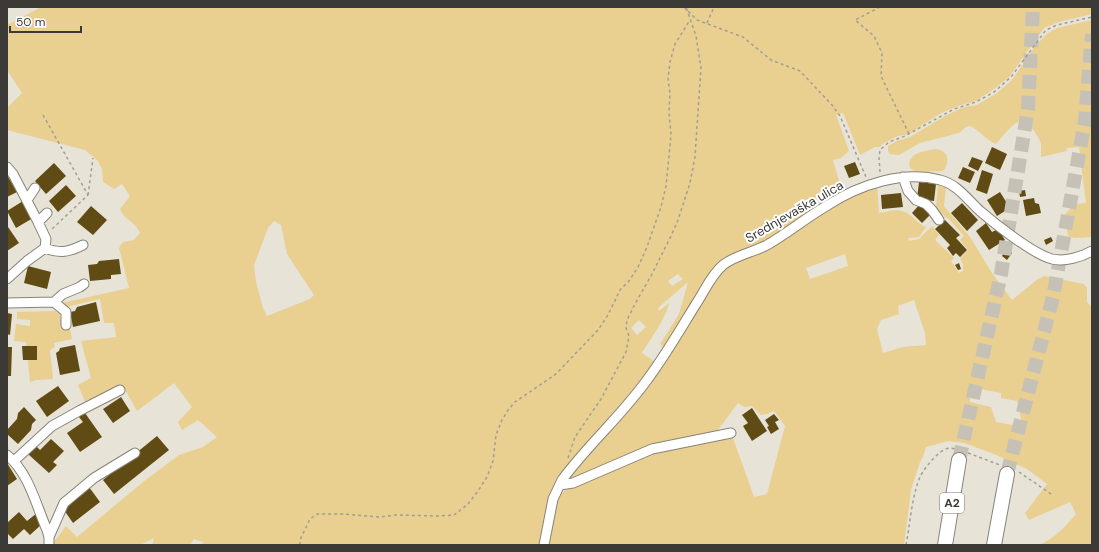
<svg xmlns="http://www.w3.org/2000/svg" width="1099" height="552" font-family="'DM Sans',sans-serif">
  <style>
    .green { fill: #e9cf90; fill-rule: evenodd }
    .building { fill: #604b14 }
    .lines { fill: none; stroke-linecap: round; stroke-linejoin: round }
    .highway-tunnel { stroke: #c6c1b7; stroke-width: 14; stroke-dasharray: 14 7; stroke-linecap: butt }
    .minor-casing { stroke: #878378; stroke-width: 11 }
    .highway-casing { stroke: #878378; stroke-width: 16 }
    .path { stroke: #a19e95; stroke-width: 1.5; stroke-dasharray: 3 3; stroke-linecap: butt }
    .minor { stroke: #fff; stroke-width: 9 }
    .highway { stroke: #fff; stroke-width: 14 }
    .labels { text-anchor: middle; stroke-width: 4; stroke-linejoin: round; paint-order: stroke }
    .shield { fill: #fff; stroke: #767572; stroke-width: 1 }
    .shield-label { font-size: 12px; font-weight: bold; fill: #3c3a36 }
    .street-label { font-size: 13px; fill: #3c3a36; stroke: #fff }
  </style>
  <rect width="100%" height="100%" fill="#e8e3d7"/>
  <path class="green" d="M 41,7 L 1092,7 L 1092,14 L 1059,22 L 1044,28 L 1009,77 L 994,89 L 976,101 L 961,105 L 941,113 L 909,134 L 898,136 L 882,144 L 880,147 L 875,147 L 860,155 L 843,113 L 836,115 L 849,151 L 841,158 L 833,160 L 842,191 L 833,195 L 824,194 L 818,197 L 812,202 L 809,212 L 781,234 L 746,252 L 701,287 L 680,322 L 663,347 L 660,344 L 679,314 L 688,282 L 658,308 L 659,311 L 669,303 C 666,319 650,339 642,353 L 655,362 L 550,503 L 539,545 L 202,545 L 203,542 L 194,539 L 190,545 L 152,545 L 154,538 L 140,545 L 54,545 L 54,542 L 66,526 L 77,537 L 143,482 L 179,455 L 203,447 L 217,437 L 198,420 L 182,430 L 178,422 L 192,407 L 174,383 L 137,411 L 122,384 L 86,404 L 78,385 L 91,378 L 81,341 L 116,337 L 114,323 L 104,323 L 100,299 L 62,308 L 62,303 L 129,288 L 119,248 L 123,242 L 134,240 L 140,233 C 134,220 126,222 120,209 L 130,196 L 122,184 L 114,189 L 103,182 L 102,169 L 98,161 L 85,150 L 7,130 L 7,108 L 22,93 L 7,70 L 7,25 ZM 274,221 L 281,225 L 287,254 L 314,295 L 310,299 L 267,316 L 263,308 L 256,282 L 254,265 L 268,228 ZM 678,274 L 683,279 L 672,286 L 668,281 ZM 639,320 L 646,327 L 637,335 L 631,328 Z
    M 1092,20 L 1092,237 L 1074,238 L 1068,236 L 1065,214 L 1075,204 L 1086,203 L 1079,147 L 1066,148 L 1067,151 L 1041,157 L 1041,143 L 1035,132 L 1025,120 C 1014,120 1003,136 996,144 C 985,140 980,130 970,126 L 966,127 L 959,133 L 920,143 L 899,155 L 890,154 L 888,151 L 888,146 L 897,141 L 910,137 L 945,116 L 964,107 L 977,105 L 997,93 L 1012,80 L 1036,45 L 1048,33 L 1057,28 Z
    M 936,149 C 948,151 951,161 943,171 L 916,172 L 910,168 C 906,153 924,151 936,149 Z
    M 941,183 L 946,187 L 944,206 L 970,237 L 992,273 L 1012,300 L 1038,279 L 1044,276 L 1084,284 L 1087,288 L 1087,302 L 1092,308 L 1092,545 L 1039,545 C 1055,538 1065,527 1076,514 L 1070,502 L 1029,520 L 1025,513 L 1047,484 L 1027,469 L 994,454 L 964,443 L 948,441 L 926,447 L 924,454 L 920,462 L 911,490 L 904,545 L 548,545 L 559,494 L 567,489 C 591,479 615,466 640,457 C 669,446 702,440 733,438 L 754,497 L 767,494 L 785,426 L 774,411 L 767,414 L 761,415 L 752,406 L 744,407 L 738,403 L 715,434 L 666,443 L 572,481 L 567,479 L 600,442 L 669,354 L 722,270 L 819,213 L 862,190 L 877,185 L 879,213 C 886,212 896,209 902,211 C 912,213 917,224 926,227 L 919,237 L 908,238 L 909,241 L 919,239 L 932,226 L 939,235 L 935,240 L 954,258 L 951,261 L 959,273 L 963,271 L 963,264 L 960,258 L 968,250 L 960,240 L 964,236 L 948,218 L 946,218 L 943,214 L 938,215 L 936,209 L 938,185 L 940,185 ZM 845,254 L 848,266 L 810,279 L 806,268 ZM 914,300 L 925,333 L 926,345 L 903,347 L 883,353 L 877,329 L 881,320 L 899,314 L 898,306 ZM 970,387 L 1001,393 L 1001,398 L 1017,401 L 1023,427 L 996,422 L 991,407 L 970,402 Z
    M 55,311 L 59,313 L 63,330 L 70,329 L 72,339 L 54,343 L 55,347 L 50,350 L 53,379 L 36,380 L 30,382 L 26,342 L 14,341 L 16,324 L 30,326 L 30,320 L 17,319 L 17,312 Z"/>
  <path class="building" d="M 992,147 L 1007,154 L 1000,170 L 985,163 Z
    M 972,157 L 983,161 L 978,171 L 968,166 Z
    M 855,162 L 860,174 L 849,178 L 844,166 Z
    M 54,163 L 66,176 L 46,194 L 35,181 Z
    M 963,167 L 975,172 L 970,183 L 958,178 Z
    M 982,170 L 993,174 L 987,194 L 976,190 Z
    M 7,175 L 17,192 L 7,197 Z
    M 919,182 L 936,184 L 934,201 L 917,199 Z
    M 66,185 L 76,196 L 58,212 L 49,201 Z
    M 1025,190 L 1026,196 L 1020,197 L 1019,191 Z
    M 1000,192 L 1010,208 L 997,216 L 987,200 Z
    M 901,193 L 903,207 L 882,209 L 881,195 Z
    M 1034,198 L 1035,203 L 1039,204 L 1041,213 L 1026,216 L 1023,200 Z
    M 23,201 L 33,218 L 16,228 L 7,211 Z
    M 962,203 L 978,220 L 967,231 L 951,213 Z
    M 920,204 L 930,215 L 922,223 L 912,213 Z
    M 91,206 L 107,220 L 93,235 L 77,222 Z
    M 945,220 L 960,235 L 956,238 L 967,250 L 960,257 L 956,253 L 953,256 L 947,248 L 950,245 L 935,229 Z
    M 986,223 L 992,232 L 998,229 L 1005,240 L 989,250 L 976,231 Z
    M 8,227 L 19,243 L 7,251 L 7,228 Z
    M 1051,237 L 1053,241 L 1046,245 L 1044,240 Z
    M 1006,249 L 1012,253 L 1007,260 L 1002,256 Z
    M 119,259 L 121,274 L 111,275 L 111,279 L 90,281 L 88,265 L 97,264 L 99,261 Z
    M 959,263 L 961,269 L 958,270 L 955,265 Z
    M 28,266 L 51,272 L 47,289 L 24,283 Z
    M 96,302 L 100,321 L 73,327 L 70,312 L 75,311 L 77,307 Z
    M 7,313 L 12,314 L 10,335 L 7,334 Z
    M 75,345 L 80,371 L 60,375 L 56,353 L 59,351 L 60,348 Z
    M 22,346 L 37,346 L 37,360 L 23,360 Z
    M 7,347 L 12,347 L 11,376 L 7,376 Z
    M 58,386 L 69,401 L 47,417 L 36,401 Z
    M 121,397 L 130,411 L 113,423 L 103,409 Z
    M 24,407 L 36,420 L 32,424 L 31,430 L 18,444 L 7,434 L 7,430 L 17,419 L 18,413 Z
    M 752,408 L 767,431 L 752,441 L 743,426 L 748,423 L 742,415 Z
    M 85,413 L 102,437 L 80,452 L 67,433 L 83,422 L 79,417 Z
    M 774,414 L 779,420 L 775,422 L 779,429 L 771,434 L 767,427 L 769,426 L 765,420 Z
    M 157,436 L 169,450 L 114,494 L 103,480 Z
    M 51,439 L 64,451 L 53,462 L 57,465 L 49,473 L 28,454 L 36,446 L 40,450 Z
    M 7,463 L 17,479 L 7,486 Z
    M 89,487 L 100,502 L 73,523 L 64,510 Z
    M 19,512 L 27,521 L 37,513 L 42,524 L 30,535 L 24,529 L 13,539 L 7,533 L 7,523 Z"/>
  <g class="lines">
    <path class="highway-tunnel" d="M 959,460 L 1001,274 L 1028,109 L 1033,7
      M 1007,474 L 1053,297 L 1085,121 L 1092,34"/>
    <defs>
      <path id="minor" d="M 7,167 L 13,174 L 38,222 L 46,239 L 45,248 L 27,261 L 7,279
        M 903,177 L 908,191 L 916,200 L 926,204 L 932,210 L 939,220
        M 27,200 L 35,188
        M 38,222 L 47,213
        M 45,248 C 60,254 69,252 83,245
        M 54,302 L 63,294 L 80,287 L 84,284
        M 7,303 L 54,302 L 66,312 L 66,325
        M 7,455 C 29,473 36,505 47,530 L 49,537 L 49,545
        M 14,461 L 52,426 L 79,411 L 120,390
        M 560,485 L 573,483 L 652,449 L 731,433
        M 49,537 L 64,503 L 94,478 L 135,453
        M 544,545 L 553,499 L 562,480 C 588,445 621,416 647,380 C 665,356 680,330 696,304 C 704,292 711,275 723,265 C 736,255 754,252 767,245 C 788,233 807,217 828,205 C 859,185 903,170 940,180 C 957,184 968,200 980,211 C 995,224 1033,254 1052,259 C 1065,262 1081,257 1092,251"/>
      <path id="highway" d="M 945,545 L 959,460
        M 994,545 L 1007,474"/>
    </defs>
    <use href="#minor" class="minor-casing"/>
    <use href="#highway" class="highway-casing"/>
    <path class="path" d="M 684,7 L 697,20 L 743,37 L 771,60 L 800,71 L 832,105 L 840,116 L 866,177
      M 880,7 L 855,20 L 874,36 L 882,53 L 881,76 L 909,134
      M 707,23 L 714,7
      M 43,115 L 88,195 L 52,229
      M 880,172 L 879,158 L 880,150 L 889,142 L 905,136 L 954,109 L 976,102 L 994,92 L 1011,77 L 1046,30 L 1057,25 L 1092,17
      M 88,195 L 93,158
      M 968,453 L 1000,465
      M 568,458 L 575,437 L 601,399 L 626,352 L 629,336 L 626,328 L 627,320 L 635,304 L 652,274 L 671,236 L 678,220 L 690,183 L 695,157 L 701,68 L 696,36 L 686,7
      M 1019,472 L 1051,494
      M 300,545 L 300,540 L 310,519 L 317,514 L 344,514 L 380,517 L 396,515 L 438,516 L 454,515 L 468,504 L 478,491 L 487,477 L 493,461 L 496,435 L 502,420 L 508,410 L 515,402 L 556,374 L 598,330 L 608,315 L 620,290 L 629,281 L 638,267 L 647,247 L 661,207 L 666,186 L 671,135 L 669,113 L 670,93 L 668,79 L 670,62 L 675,44 L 690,20
      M 906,545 C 910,525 912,493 921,475 C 925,468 930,462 936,456 C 941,451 948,446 955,449"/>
    <use href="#minor" class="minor"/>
    <use href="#highway" class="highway"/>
  </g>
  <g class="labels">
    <rect class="shield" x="940" y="493" width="24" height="20" rx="3"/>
    <g class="shield-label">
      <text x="952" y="507">A2</text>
    </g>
    <g class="street-label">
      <text transform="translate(794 211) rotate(-30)" y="5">Srednjevaška ulica</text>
    </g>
  </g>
  <rect width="1099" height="552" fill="none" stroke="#3c3a36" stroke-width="16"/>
  <path d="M10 26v6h71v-6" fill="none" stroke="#3c3a36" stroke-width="2"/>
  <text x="16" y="26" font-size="12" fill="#3c3a36" stroke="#ffffff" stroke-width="3" paint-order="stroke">50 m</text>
</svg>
